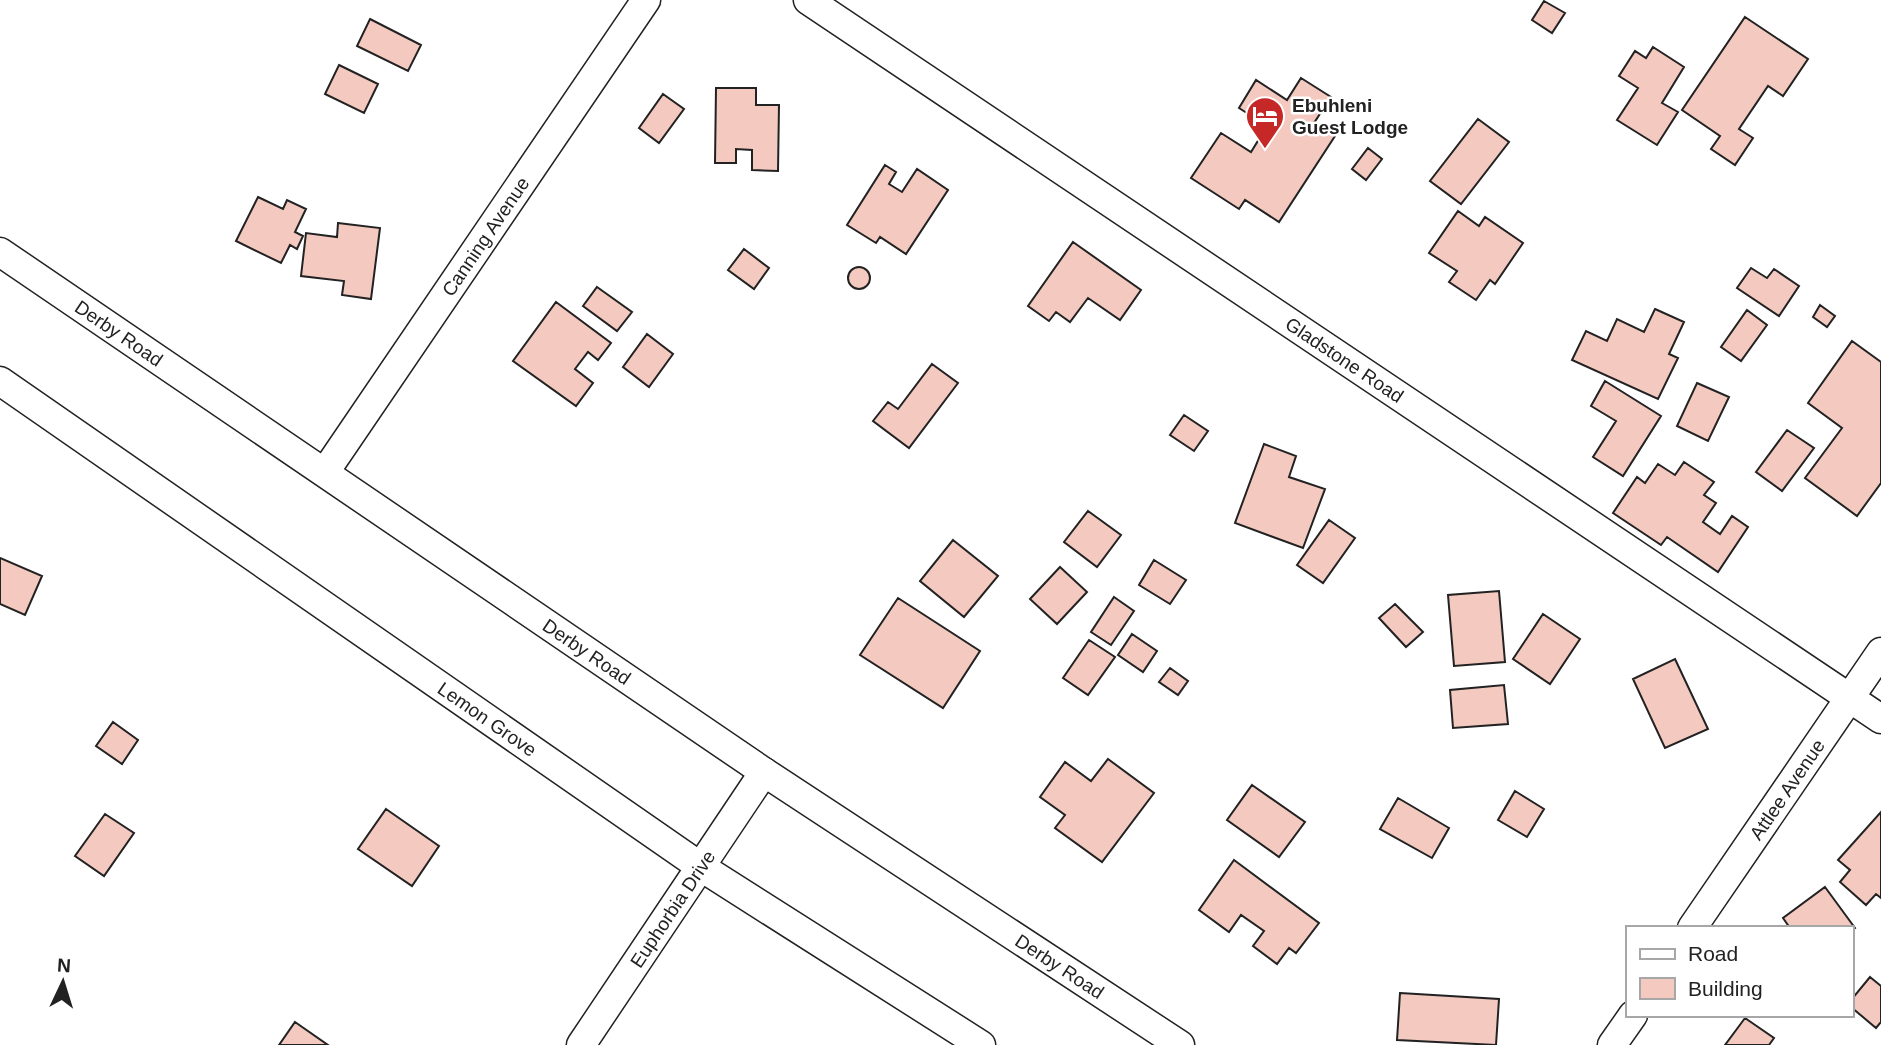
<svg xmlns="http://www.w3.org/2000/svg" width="1881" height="1045" font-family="Helvetica,sans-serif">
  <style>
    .building { fill: #f3c9c0; stroke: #222; stroke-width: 2 }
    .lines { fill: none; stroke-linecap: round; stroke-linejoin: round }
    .minor-casing { stroke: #222; stroke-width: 31 }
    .minor { stroke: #fff; stroke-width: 28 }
    .labels { text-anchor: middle; stroke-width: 5; stroke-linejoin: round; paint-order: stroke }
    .poi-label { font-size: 19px; font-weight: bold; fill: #222; stroke: #fff; text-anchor: start }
    .street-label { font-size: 19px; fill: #222; stroke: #fff }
  </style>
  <rect width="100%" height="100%" fill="#fff"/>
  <path class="building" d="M 1544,1 L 1565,13 L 1552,33 L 1532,20 Z
    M 1745,17 L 1808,59 L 1783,96 L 1768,86 L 1739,129 L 1753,138 L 1735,165 L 1711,149 L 1720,136 L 1682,110 Z
    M 370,19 L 421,45 L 408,71 L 357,46 Z
    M 1653,47 L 1684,67 L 1662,103 L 1678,112 L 1657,145 L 1617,120 L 1638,88 L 1619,76 L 1635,51 L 1646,58 Z
    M 339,65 L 378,84 L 364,113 L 325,94 Z
    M 1301,78 L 1331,97 L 1314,123 L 1335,136 L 1279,222 L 1245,200 L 1239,209 L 1191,178 L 1221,133 L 1251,152 L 1267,126 L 1239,108 L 1256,80 L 1287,100 Z
    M 716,88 L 756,88 L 756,105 L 779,105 L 778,171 L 752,170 L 752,150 L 736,149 L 736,163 L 715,163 Z
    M 663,94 L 684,109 L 659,143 L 639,128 Z
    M 1478,119 L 1509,142 L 1461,204 L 1430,181 Z
    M 1368,148 L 1382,159 L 1366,180 L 1352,169 Z
    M 885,165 L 896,172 L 889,184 L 902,192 L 917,169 L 948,190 L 906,254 L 880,237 L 876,243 L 847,225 Z
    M 258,197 L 283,209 L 287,200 L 306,209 L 295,232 L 303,236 L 297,249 L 290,245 L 281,263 L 236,241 Z
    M 1458,211 L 1479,226 L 1485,217 L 1523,243 L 1495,284 L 1490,280 L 1476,300 L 1449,282 L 1457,271 L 1429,253 Z
    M 338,223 L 380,228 L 371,299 L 342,295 L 344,281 L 301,276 L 306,233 L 337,237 Z
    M 1073,242 L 1141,290 L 1120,320 L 1088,298 L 1070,322 L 1056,312 L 1049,321 L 1028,306 Z
    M 744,249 L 769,268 L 754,289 L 728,270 Z
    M848 278a11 11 0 1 1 22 0a11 11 0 1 1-22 0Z
    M 1751,268 L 1767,278 L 1774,269 L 1799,286 L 1779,316 L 1737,288 Z
    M 597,287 L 632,312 L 617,331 L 583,306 Z
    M 556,302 L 611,343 L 598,360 L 588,352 L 575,369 L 593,383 L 576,406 L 513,361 Z
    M 1820,305 L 1835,316 L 1827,327 L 1813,317 Z
    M 1655,309 L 1684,322 L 1669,354 L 1678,358 L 1658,399 L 1572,360 L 1586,331 L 1607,341 L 1617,319 L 1644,332 Z
    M 1747,310 L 1767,325 L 1741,361 L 1721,347 Z
    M 647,334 L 673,354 L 649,387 L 623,367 Z
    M 1852,341 L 1881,362 L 1881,483 L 1857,516 L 1805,478 L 1842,428 L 1808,403 Z
    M 932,364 L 958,383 L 909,448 L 873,421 L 888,402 L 898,409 Z
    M 1605,381 L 1661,416 L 1623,476 L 1593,457 L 1616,421 L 1591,406 Z
    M 1697,383 L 1729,397 L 1708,441 L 1677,426 Z
    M 1184,415 L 1208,431 L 1194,451 L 1170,435 Z
    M 1787,430 L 1814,448 L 1782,491 L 1756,472 Z
    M 1264,444 L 1296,456 L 1289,477 L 1325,489 L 1303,548 L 1235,523 Z
    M 1684,462 L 1714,482 L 1704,495 L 1716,503 L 1703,522 L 1720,534 L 1732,516 L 1748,527 L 1718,572 L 1667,537 L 1661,545 L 1613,513 L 1637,477 L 1645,483 L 1658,464 L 1675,475 Z
    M 1088,511 L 1121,535 L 1097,567 L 1064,542 Z
    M 1329,520 L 1355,538 L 1323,583 L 1297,565 Z
    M 953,540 L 998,576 L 964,617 L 920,581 Z
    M 0,558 L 42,576 L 25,615 L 0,604 Z
    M 1154,560 L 1186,580 L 1170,604 L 1139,585 Z
    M 1060,567 L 1087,592 L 1057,624 L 1030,599 Z
    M 1499,591 L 1505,662 L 1454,666 L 1448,595 Z
    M 1114,597 L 1134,611 L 1111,645 L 1091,632 Z
    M 898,598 L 980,651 L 943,708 L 860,655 Z
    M 1395,604 L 1423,632 L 1406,647 L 1379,618 Z
    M 1543,614 L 1580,639 L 1550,684 L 1513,659 Z
    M 1132,634 L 1157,651 L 1143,672 L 1118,655 Z
    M 1089,640 L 1115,657 L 1088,695 L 1063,678 Z
    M 1675,659 L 1708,729 L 1665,748 L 1633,679 Z
    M 1170,668 L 1188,681 L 1178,695 L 1159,682 Z
    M 1504,685 L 1508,724 L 1453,728 L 1450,690 Z
    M 113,722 L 138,740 L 122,764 L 96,746 Z
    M 1108,759 L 1154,793 L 1102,862 L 1055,828 L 1065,815 L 1040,797 L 1065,762 L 1091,781 Z
    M 1252,785 L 1305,822 L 1279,857 L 1227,820 Z
    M 1515,791 L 1544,809 L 1527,837 L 1498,820 Z
    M 1398,798 L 1449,828 L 1432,858 L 1380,829 Z
    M 386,809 L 439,846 L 412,886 L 358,849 Z
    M 1881,812 L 1881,898 L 1876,894 L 1866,905 L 1840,882 L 1850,870 L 1838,860 Z
    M 105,814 L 134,833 L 104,876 L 75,856 Z
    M 1234,860 L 1319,923 L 1296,953 L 1289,948 L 1277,964 L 1253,946 L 1264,931 L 1241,915 L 1229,932 L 1199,910 Z
    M 1825,887 L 1855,928 L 1851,931 L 1851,928 L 1790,928 L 1783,918 Z
    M 1870,977 L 1881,986 L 1881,1022 L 1876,1028 L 1851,1007 L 1851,1000 Z
    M 1400,993 L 1499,999 L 1496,1045 L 1397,1040 Z
    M 1745,1018 L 1774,1038 L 1769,1045 L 1725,1045 Z
    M 295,1022 L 328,1045 L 279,1045 Z"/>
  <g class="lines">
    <defs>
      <g id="minor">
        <path id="s1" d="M 808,0 L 1881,719"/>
        <path id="s2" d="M 0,252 L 764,772 L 1180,1045"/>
        <path id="s3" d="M 0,381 L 701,867 L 981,1045"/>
        <path id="s4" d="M 325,472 L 646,0"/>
        <path id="s5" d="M 1692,928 L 1881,652"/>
        <path id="s6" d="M 581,1045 L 764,772"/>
        <path d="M 1612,1045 L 1633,1015"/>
      </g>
    </defs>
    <use href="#minor" class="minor-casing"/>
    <use href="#minor" class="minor"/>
  </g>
  <defs>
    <symbol id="hotel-pin" viewBox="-11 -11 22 30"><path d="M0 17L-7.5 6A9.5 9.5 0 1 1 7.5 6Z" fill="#c62828" stroke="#fff"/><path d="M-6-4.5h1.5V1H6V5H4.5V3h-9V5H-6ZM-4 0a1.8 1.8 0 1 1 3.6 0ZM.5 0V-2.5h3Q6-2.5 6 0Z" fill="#fff"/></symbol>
  </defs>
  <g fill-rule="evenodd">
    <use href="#hotel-pin" x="1243" y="94" width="44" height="60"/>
  </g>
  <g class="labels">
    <g class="poi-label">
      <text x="1292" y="112">Ebuhleni<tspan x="1292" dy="22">Guest Lodge</tspan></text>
    </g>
    <g class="street-label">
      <text dy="7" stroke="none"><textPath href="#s4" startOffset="285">Canning Avenue</textPath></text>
      <text dy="7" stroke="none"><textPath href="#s2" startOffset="144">Derby Road</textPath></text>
      <text dy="7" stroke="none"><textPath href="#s1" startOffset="646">Gladstone Road</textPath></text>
      <text dy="7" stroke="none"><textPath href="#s2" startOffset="710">Derby Road</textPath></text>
      <text dy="7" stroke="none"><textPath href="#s3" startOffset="593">Lemon Grove</textPath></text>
      <text dy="7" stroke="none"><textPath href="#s5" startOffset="168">Attlee Avenue</textPath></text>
      <text dy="7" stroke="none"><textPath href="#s6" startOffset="164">Euphorbia Drive</textPath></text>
      <text dy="7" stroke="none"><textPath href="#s2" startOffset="1278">Derby Road</textPath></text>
    </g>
  </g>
  <rect x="1626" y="926" width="228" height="91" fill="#ffffff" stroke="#a7a7a7" stroke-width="2"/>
  <rect x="1640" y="949" width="35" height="10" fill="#ffffff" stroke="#a7a7a7" stroke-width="2"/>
  <text x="1688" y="961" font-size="21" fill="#222222">Road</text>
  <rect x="1640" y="978" width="35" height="21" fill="#f3c9c0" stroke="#a7a7a7" stroke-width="2"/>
  <text x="1688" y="996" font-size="21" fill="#222222">Building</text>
  <g transform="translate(63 982) rotate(4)" stroke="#ffffff" stroke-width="5" paint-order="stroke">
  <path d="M0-5L12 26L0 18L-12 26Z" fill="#222222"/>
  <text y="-10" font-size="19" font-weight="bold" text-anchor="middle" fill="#222222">N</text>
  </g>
</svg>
